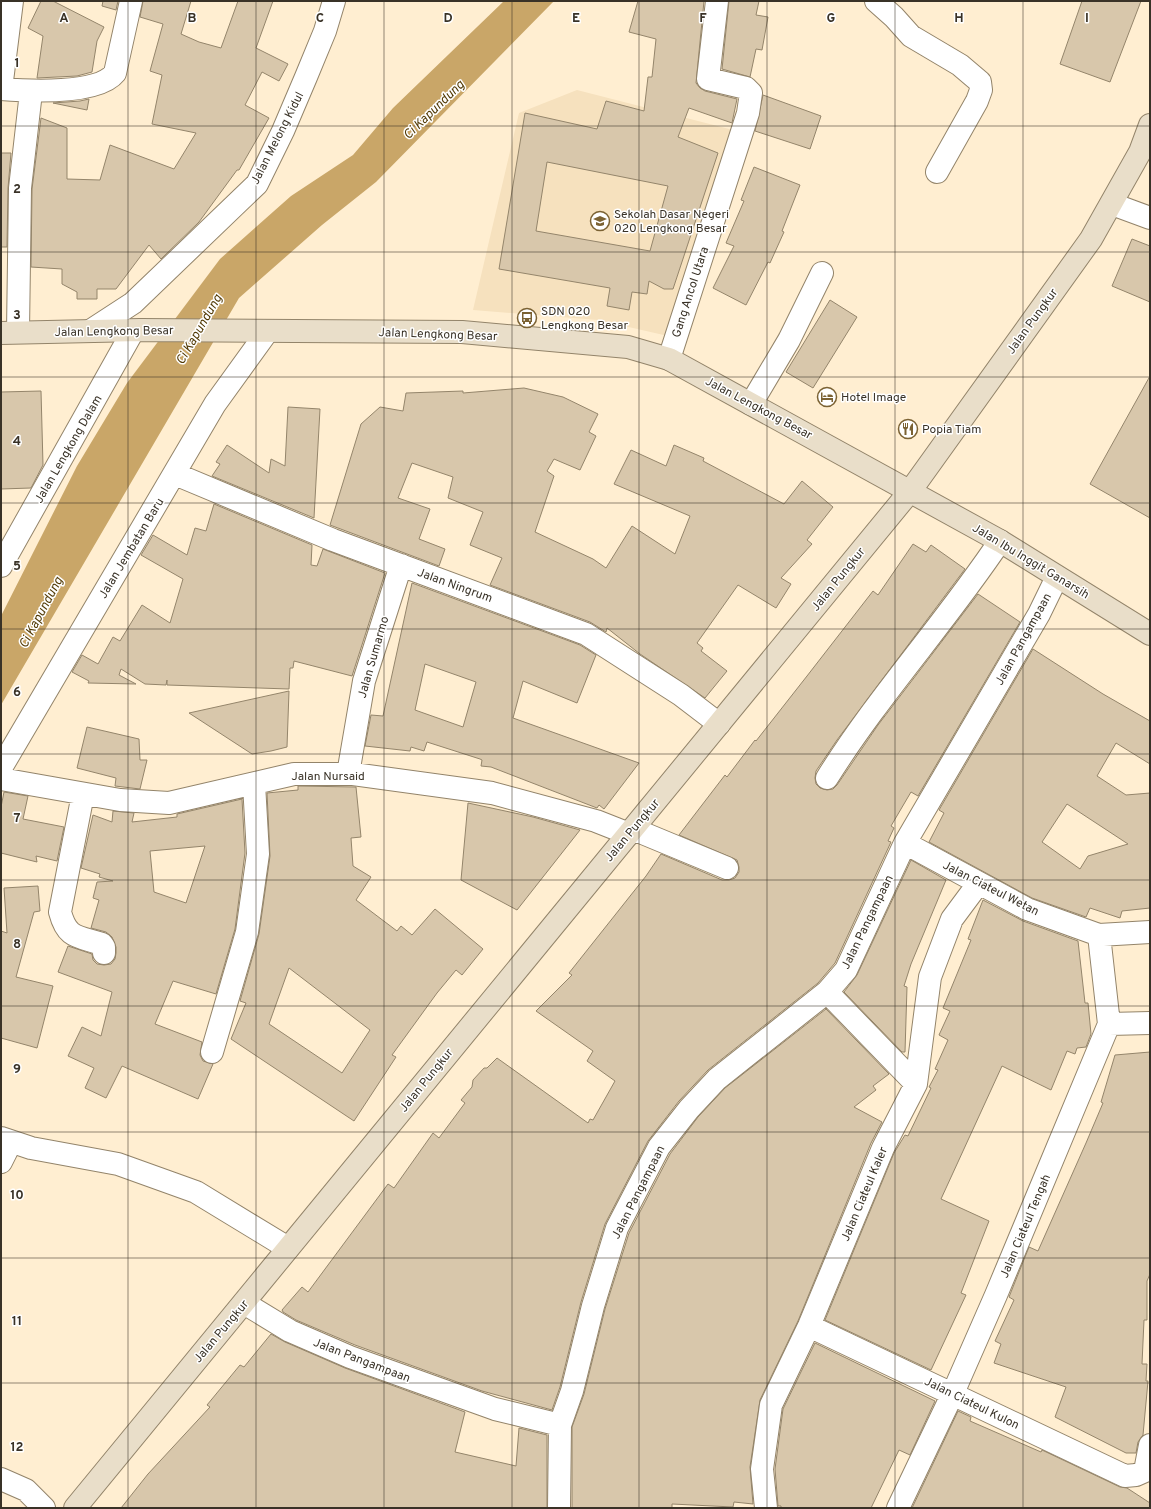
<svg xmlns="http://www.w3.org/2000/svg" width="1151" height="1509" font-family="Overpass,sans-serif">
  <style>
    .built { fill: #f6e1be }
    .water { fill: #c9a668 }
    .building { fill: #d8c7ab; stroke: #94856b; fill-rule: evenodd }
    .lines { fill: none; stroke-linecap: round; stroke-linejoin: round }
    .street-casing { stroke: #93846a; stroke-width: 24 }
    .secondary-casing { stroke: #93846a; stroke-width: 24 }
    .street { stroke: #fff; stroke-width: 22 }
    .secondary { stroke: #e9dec9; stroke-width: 22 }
    .grid { fill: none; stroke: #393227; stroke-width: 1; stroke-opacity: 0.55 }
    .labels { text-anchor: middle; stroke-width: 3; stroke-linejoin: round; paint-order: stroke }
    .street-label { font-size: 12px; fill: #393227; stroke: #fff }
    .poi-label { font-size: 12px; fill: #393227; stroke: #fff; text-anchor: start }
    .water-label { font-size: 13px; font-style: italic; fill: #513904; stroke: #fff }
    .grid-label { font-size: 13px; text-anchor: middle; font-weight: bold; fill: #393227; stroke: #fff; stroke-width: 3; stroke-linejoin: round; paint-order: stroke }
  </style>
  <rect width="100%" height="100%" fill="#ffeed1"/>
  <path class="built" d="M 577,90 L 737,131 L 668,336 L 598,320 L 473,310 L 519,113 Z"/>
  <path class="water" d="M 504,1 L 554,1 L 376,182 L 322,225 L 239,298 L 1,705 L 1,616 L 77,466 L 127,383 L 220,259 L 291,196 L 353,155 L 393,108 Z"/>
  <path class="building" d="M 41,1 L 53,1 L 104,27 L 97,41 L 92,72 L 77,76 L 37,78 L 43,36 L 28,28 Z
    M 103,1 L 118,1 L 116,10 L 102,6 Z
    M 143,1 L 191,1 L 181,34 L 199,42 L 221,48 L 238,1 L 273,1 L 256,48 L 288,64 L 279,81 L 262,72 L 245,105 L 269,118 L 239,170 L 237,170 L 199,222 L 161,259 L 149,245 L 116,289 L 97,289 L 97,299 L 77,299 L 77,292 L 62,284 L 62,269 L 31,267 L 32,189 L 41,118 L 67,128 L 67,179 L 100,180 L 110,145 L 174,169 L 196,133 L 152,124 L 162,75 L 150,71 L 163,24 L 140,17 Z
    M 638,1 L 704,1 L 696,83 L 700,88 L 705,91 L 737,99 L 732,123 L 689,108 L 678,137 L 718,153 L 673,289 L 664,289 L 649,281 L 647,294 L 632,292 L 629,310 L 607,306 L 610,288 L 499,269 L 525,113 L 597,129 L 606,101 L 644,111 L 648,77 L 652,77 L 656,39 L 629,32 ZM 547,162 L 668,186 L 650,251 L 536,231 Z
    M 729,1 L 759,1 L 756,15 L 768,17 L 762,50 L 756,49 L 750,77 L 722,69 Z
    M 1082,1 L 1141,1 L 1110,82 L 1060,64 Z
    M 763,95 L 821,116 L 810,149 L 755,131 Z
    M 89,99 L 87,110 L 53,103 L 80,101 Z
    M 1,153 L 11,153 L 8,188 L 7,247 L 1,247 Z
    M 754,167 L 800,185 L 782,231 L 784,232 L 770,263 L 768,262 L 746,305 L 713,288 L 734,246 L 726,243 L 744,201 L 741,200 Z
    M 1132,239 L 1150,246 L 1150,302 L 1112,286 Z
    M 830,300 L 857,317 L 813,388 L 786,372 Z
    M 1150,376 L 1150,518 L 1090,484 Z
    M 524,388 L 563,397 L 598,414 L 589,432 L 596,436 L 580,470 L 554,459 L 547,471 L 554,476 L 535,532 L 593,559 L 606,568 L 632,526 L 675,554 L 690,516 L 614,484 L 631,450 L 666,466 L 674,445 L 704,458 L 703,461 L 784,504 L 802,481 L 833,507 L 807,540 L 812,544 L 781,578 L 791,584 L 776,608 L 738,585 L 697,643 L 703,648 L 701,651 L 727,671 L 705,698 L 640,654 L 607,628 L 606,632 L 590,622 L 490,585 L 502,558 L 470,545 L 483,512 L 448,498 L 453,477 L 412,463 L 398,498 L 430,509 L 419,539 L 445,549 L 439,566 L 330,525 L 361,424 L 380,407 L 403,411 L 406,393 L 463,391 L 463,393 Z
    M 41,391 L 43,465 L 31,488 L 1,489 L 1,392 Z
    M 288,407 L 320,409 L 314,518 L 212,476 L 220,464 L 216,462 L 227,445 L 269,473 L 271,459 L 285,466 Z
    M 214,504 L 312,545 L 311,565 L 317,566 L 323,549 L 385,573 L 352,676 L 294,661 L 293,668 L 290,668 L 289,689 L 167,685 L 167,680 L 166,685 L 145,684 L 121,669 L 119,675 L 136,684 L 88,683 L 89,681 L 72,672 L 82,655 L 98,664 L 113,637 L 120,641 L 142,605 L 170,623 L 183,579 L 141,555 L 153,535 L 187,555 L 195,528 L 206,531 Z
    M 913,544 L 926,552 L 931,545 L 965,569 L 837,740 L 816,771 L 815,778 L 816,784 L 820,788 L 827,790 L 833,789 L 837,785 L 878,725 L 978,594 L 1020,622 L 918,796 L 911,792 L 891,826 L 894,828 L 888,841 L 891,842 L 835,963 L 818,983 L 708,1070 L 679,1101 L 648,1141 L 605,1224 L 581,1302 L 560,1387 L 552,1410 L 482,1391 L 355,1345 L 296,1320 L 283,1312 L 282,1310 L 302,1287 L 308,1292 L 388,1184 L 394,1188 L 433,1133 L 439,1138 L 465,1103 L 461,1100 L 472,1087 L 473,1080 L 484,1068 L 487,1068 L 497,1058 L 588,1123 L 590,1119 L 593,1120 L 615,1081 L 587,1061 L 593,1051 L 536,1011 L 572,975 L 569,973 L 646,876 L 661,854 L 722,880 L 729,880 L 735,878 L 739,872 L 739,867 L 737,860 L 679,835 L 725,775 L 727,777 L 755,740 L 756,741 L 807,676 L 873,591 L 878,595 Z
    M 412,583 L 580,645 L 596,655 L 577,703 L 523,681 L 513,718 L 639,763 L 604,809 L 599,805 L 597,808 L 491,767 L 481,766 L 482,760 L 480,759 L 427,742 L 424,751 L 411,747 L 410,751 L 365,746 L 371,715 L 383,716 ZM 425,664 L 476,682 L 463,727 L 415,710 Z
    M 1033,649 L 1103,694 L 1150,721 L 1150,764 L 1116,743 L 1097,776 L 1126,795 L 1150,793 L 1150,908 L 1122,911 L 1120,918 L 1090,908 L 1086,917 L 1032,898 L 929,842 L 944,813 L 939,810 ZM 1067,804 L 1128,844 L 1088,856 L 1080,869 L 1042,842 Z
    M 289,691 L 287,747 L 271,751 L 252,754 L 189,713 Z
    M 87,727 L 139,739 L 140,760 L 147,760 L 140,789 L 115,786 L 116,778 L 77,768 Z
    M 298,786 L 356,787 L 361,837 L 351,838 L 353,866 L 371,877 L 356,900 L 397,931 L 401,926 L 412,935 L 435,909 L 483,949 L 462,975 L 456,970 L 437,993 L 392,1055 L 396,1057 L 354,1121 L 231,1039 L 246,1003 L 240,1001 L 259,934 L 270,856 L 267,793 L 298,790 ZM 289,968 L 370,1030 L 342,1073 L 269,1024 Z
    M 4,792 L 28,796 L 23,819 L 64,827 L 57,861 L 36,856 L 37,862 L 1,853 L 1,807 Z
    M 242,799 L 245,853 L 235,929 L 216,994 L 173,981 L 155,1024 L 202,1042 L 200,1055 L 203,1061 L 213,1064 L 198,1099 L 122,1066 L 106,1098 L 85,1088 L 94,1068 L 68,1056 L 82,1027 L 101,1036 L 112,992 L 58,972 L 68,946 L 92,954 L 93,960 L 97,964 L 104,965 L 111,964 L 115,959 L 116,953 L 116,947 L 112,937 L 106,932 L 91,928 L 99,900 L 93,898 L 97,882 L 113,881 L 99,877 L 100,874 L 81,868 L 93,815 L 112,822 L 113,811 L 134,813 L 132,822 L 177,817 L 177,814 ZM 205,846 L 186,903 L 154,892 L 150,851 Z
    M 468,803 L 533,817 L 580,830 L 517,910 L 461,880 Z
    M 911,860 L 946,880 L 911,964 L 904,986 L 907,987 L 905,1052 L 902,1052 L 844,992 L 857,975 Z
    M 38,886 L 40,911 L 34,912 L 16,977 L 53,986 L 37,1048 L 1,1038 L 1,931 L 7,933 L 4,888 Z
    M 983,900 L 1023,921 L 1078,941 L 1085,1003 L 1088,1003 L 1091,1034 L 1086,1047 L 1077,1048 L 1075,1054 L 1067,1051 L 1051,1090 L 1002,1066 L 941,1199 L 989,1221 L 961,1293 L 966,1295 L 931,1370 L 825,1320 L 894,1153 L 905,1135 L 908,1136 L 931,1088 L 929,1087 L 938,1070 L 935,1069 L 948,1040 L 939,1035 L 950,1011 L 943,1008 L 971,940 L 968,939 Z
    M 826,1009 L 889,1074 L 873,1086 L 876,1090 L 854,1107 L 882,1122 L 871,1143 L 798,1321 L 760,1400 L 750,1467 L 753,1504 L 734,1502 L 733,1507 L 672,1504 L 672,1508 L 572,1508 L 572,1427 L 584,1394 L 605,1309 L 629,1233 L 670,1154 L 698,1117 L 725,1088 Z
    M 1150,1052 L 1150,1274 L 1147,1281 L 1147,1320 L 1144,1320 L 1142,1364 L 1147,1364 L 1146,1381 L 1148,1381 L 1143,1435 L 1138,1442 L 1136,1453 L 1126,1453 L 1055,1417 L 1066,1387 L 994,1363 L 1001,1344 L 995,1341 L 1014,1300 L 1009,1297 L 1029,1247 L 1038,1251 L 1086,1143 L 1103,1103 L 1101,1102 L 1115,1055 Z
    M 271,1334 L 285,1342 L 345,1368 L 465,1412 L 455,1452 L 516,1466 L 519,1428 L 547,1435 L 547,1508 L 121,1508 L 148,1474 L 210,1407 L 207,1405 L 240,1365 L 244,1367 Z
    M 815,1343 L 935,1401 L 910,1455 L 899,1450 L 871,1508 L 781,1508 L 781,1506 L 778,1506 L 775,1469 L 783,1409 Z
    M 958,1411 L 971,1417 L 970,1421 L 1041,1452 L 1042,1450 L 1120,1487 L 1127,1488 L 1150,1503 L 1150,1508 L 912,1508 Z"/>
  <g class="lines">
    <defs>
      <path id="street" d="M 12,1 L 1,89 C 28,91 98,95 115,73 L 131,1
        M 876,1 L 894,17 L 911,36 L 960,65 L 980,82 L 981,90 L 977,101 L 937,172
        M 1112,204 L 1150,218
        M 90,331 L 133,303 L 257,184 L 283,131 L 306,77 L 325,31 L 334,1
        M 18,332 L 20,188 L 31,92
        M 669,359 L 748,113 L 751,93 L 746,88 L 708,79 L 717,1
        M 751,404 L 789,340 L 822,273
        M 175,474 L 333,540 L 586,634 L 681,695 L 719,724
        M 1,566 L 133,331
        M 1,768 L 215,404 L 267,332
        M 348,774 L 364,681 L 401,565
        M 827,778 C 879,695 946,622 1000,541
        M 1,779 L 120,800 L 169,803 L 294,774 L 353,774 L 492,793 L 596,821 L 629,834
        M 83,794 L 60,912 C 67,939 78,936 102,944 L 104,947 L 104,953
        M 633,829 L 727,868
        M 905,843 L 1027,909 L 1099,935 L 1150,932
        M 827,992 L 916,1084
        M 1109,1024 L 1150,1023
        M 212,1052 L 247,932 L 258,854 L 254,784
        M 1,1138 L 31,1148 L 118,1164 L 196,1192 L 288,1248
        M 1,1162 L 11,1142
        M 244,1303 L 290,1331 L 350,1357 L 495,1409 L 560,1425
        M 809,1326 L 1125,1476 L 1136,1475 L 1145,1471 L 1150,1445
        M 1,1479 L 26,1490 L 44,1508
        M 559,1508 L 560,1425 L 572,1391 L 593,1306 L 617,1228 L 659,1147 L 689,1109 L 717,1079 L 827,992 L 846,970 L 905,843 L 1039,614 L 1057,577
        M 766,1508 L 762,1469 L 771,1405 L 809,1326 L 883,1148 L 916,1084 L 930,977 L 952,919 L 978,884
        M 898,1508 L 953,1393 L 996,1295 L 1109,1024 L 1099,935"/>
      <path id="secondary" d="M 1,333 L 140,330 L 462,332 L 628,347 L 669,359 L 1000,541 L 1150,634
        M 75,1508 L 911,490 L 1091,239 L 1140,152 L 1150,125"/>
    </defs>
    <use href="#street" class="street-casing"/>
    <use href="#secondary" class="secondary-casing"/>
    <use href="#street" class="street"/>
    <use href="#secondary" class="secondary"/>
  </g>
  <path class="grid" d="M 128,1 L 128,1508M 256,1 L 256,1508M 384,1 L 384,1508M 512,1 L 512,1508M 639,1 L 639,1508M 767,1 L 767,1508M 895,1 L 895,1508M 1023,1 L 1023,1508M 1,126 L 1150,126M 1,252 L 1150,252M 1,377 L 1150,377M 1,503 L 1150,503M 1,629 L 1150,629M 1,754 L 1150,754M 1,880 L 1150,880M 1,1006 L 1150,1006M 1,1132 L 1150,1132M 1,1258 L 1150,1258M 1,1383 L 1150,1383"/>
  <defs>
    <symbol id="school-ring" viewBox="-11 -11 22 22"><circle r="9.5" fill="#fff" stroke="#7b6233" stroke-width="1.5"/><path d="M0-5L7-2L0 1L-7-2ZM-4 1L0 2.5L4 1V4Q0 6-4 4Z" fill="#7b6233"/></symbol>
    <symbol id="bus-ring" viewBox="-11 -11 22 22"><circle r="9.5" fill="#fff" stroke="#7b6233" stroke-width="1.5"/><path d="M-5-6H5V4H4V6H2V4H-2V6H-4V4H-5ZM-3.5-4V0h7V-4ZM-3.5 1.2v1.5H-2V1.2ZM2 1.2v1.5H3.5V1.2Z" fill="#7b6233"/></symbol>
    <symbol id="hotel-ring" viewBox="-11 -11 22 22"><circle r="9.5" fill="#fff" stroke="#7b6233" stroke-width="1.5"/><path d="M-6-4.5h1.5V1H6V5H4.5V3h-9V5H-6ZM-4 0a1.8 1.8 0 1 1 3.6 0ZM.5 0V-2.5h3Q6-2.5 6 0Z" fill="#7b6233"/></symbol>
    <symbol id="restaurant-ring" viewBox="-11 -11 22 22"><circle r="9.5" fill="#fff" stroke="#7b6233" stroke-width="1.5"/><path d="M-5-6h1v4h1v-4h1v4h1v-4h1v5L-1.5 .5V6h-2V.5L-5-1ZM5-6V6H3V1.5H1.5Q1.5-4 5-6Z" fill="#7b6233"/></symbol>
  </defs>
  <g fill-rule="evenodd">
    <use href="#school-ring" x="589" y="210" width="22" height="22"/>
    <use href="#bus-ring" x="516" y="307" width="22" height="22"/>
    <use href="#hotel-ring" x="816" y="386" width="22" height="22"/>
    <use href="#restaurant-ring" x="897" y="418" width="22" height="22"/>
  </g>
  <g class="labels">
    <g class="street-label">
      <text transform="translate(277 138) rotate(-63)" y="4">Jalan Melong Kidul</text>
      <text transform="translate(690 292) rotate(-72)" y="4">Gang Ancol Utara</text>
      <text transform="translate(1032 321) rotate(-54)" y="4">Jalan Pungkur</text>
      <text transform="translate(114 331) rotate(-1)" y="4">Jalan Lengkong Besar</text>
      <text transform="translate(438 334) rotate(2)" y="4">Jalan Lengkong Besar</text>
      <text transform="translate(759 408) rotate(28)" y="4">Jalan Lengkong Besar</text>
      <text transform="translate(68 449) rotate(-60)" y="4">Jalan Lengkong Dalam</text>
      <text transform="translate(131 548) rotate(-59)" y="4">Jalan Jembatan Baru</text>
      <text transform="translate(1031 561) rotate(31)" y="4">Jalan Ibu Inggit Ganarsih</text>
      <text transform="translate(838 579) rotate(-51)" y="4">Jalan Pungkur</text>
      <text transform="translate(455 585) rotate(20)" y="4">Jalan Ningrum</text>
      <text transform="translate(1023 639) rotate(-61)" y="4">Jalan Pangampaan</text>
      <text transform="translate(373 657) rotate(-74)" y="4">Jalan Sumarmo</text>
      <text x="328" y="780">Jalan Nursaid</text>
      <text transform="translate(632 830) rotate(-50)" y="4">Jalan Pungkur</text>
      <text transform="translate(991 888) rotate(27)" y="4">Jalan Ciateul Wetan</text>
      <text transform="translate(867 922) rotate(-64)" y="4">Jalan Pangampaan</text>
      <text transform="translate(426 1080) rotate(-51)" y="4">Jalan Pungkur</text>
      <text transform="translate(638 1192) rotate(-63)" y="4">Jalan Pangampaan</text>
      <text transform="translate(864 1194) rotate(-67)" y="4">Jalan Ciateul Kaler</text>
      <text transform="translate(1025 1226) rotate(-67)" y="4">Jalan Ciateul Tengah</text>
      <text transform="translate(221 1331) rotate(-50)" y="4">Jalan Pungkur</text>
      <text transform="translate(362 1360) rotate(21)" y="4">Jalan Pangampaan</text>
      <text transform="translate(972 1403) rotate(26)" y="4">Jalan Ciateul Kulon</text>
    </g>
    <g class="poi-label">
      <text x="614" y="218">Sekolah Dasar Negeri<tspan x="614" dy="14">020 Lengkong Besar</tspan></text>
      <text x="541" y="315">SDN 020<tspan x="541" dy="14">Lengkong Besar</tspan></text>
      <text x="841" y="401">Hotel Image</text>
      <text x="922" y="433">Popia Tiam</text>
    </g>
    <g class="water-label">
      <text transform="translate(433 109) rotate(-44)" y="5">Ci Kapundung</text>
      <text transform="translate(198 329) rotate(-60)" y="5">Ci Kapundung</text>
      <text transform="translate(40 612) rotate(-62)" y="5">Ci Kapundung</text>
    </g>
  </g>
  <g class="grid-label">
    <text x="64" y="22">A</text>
    <text x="192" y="22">B</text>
    <text x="320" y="22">C</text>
    <text x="448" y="22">D</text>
    <text x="576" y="22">E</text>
    <text x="703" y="22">F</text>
    <text x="831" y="22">G</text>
    <text x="959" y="22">H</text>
    <text x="1087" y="22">I</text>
    <text x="17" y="67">1</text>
    <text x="17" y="193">2</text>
    <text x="17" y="319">3</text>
    <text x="17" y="445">4</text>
    <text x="17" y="570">5</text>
    <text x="17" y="696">6</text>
    <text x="17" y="822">7</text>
    <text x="17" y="948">8</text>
    <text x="17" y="1073">9</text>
    <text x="17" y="1199">10</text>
    <text x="17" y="1325">11</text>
    <text x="17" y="1451">12</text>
  </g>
  <rect width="1151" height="1509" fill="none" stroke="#393227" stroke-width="4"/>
</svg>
